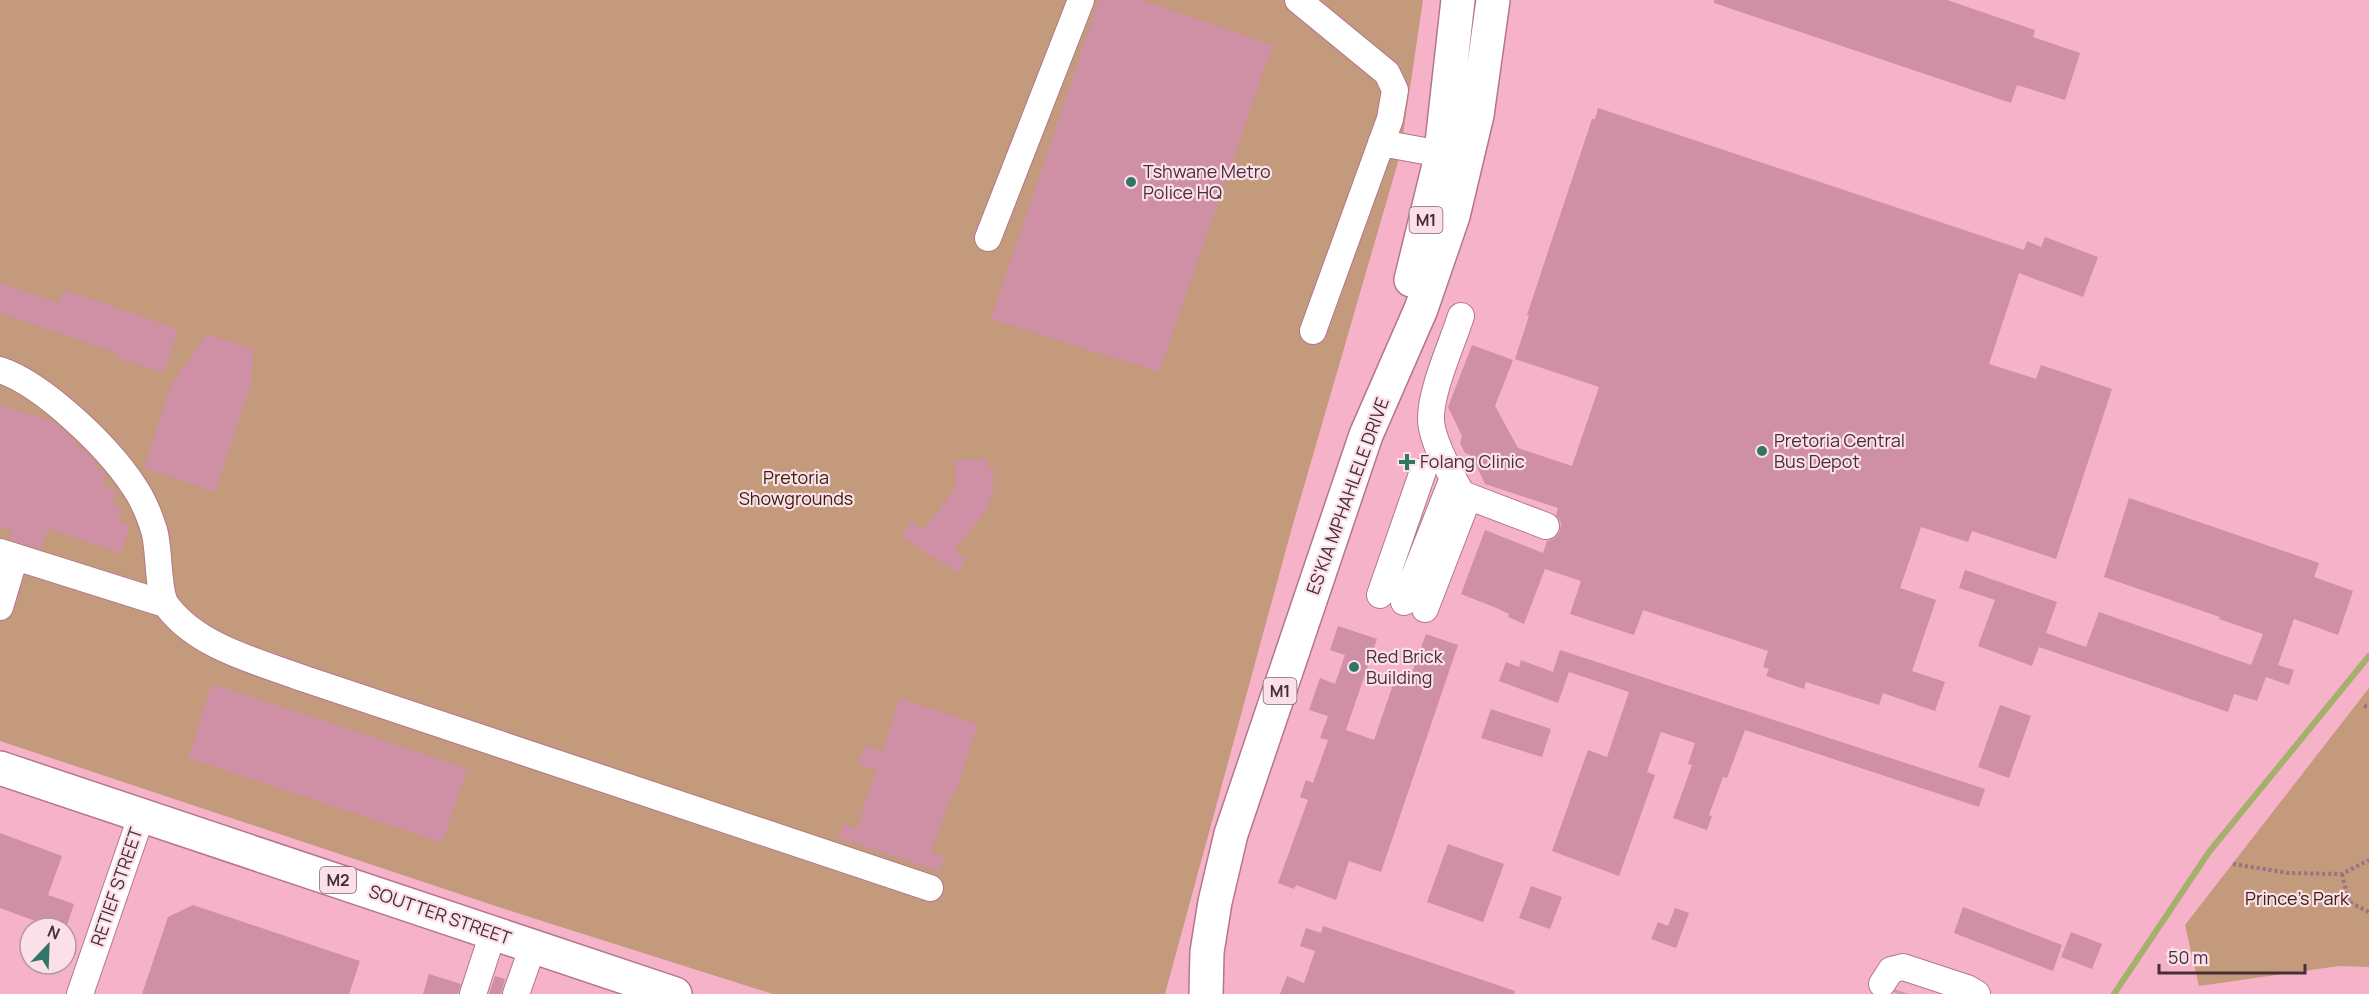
<svg xmlns="http://www.w3.org/2000/svg" width="2369" height="994" font-family="Manrope,sans-serif">
  <style>
    .green { fill: #c39a7c }
    .lines { fill: none; stroke-linecap: round; stroke-linejoin: round }
    .stream { stroke: #a4b06b; stroke-width: 6 }
    .building { fill: #cf8fa5 }
    .minor-tunnel { stroke: #d298ac; stroke-width: 26; stroke-dasharray: 26 13; stroke-linecap: butt }
    .minor-casing { stroke: #b4768c; stroke-width: 28 }
    .major-casing { stroke: #b4768c; stroke-width: 36 }
    .path { stroke: #9e7080; stroke-width: 4; stroke-dasharray: 3 3; stroke-linecap: butt }
    .minor { stroke: #fff; stroke-width: 26 }
    .major { stroke: #fff; stroke-width: 33 }
    .poi-dot { fill: #327567; stroke: #fce0e9; stroke-width: 2 }
    .labels { text-anchor: middle; stroke-width: 4.5; stroke-linejoin: round; paint-order: stroke }
    .shield { fill: #fce0e9; stroke: #7e636c; stroke-width: 1.5 }
    .shield-label { font-size: 16px; font-weight: bold; fill: #482e37 }
    .poi-label { font-size: 18px; fill: #482e37; stroke: #fce0e9; text-anchor: start }
    .park-label { font-size: 18px; fill: #3b220e; stroke: #fce0e9 }
    .street-label { font-size: 18px; fill: #482e37; stroke: #fce0e9 }
  </style>
  <rect width="100%" height="100%" fill="#f5b2c9"/>
  <path class="green" d="M 0,0 L 1423,0 L 1400,155 L 1291,531 L 1165,994 L 773,994 L 520,914 L 0,741 Z
    M 2369,688 L 2369,967 L 2339,966 L 2199,986 L 2185,925 Z"/>
  <g class="lines">
    <path class="stream" d="M 2114,994 L 2209,852 L 2369,656"/>
  </g>
  <path class="building" d="M 1099,0 L 1142,0 L 1273,45 L 1159,372 L 991,319 Z
    M 1714,0 L 1947,0 L 2035,30 L 2033,37 L 2080,53 L 2065,100 L 2017,85 L 2011,103 L 1714,3 Z
    M 1598,108 L 2024,250 L 2027,241 L 2041,247 L 2045,237 L 2098,257 L 2083,297 L 2019,273 L 1989,364 L 2036,379 L 2041,365 L 2112,389 L 2056,559 L 1972,531 L 1968,542 L 1921,527 L 1900,588 L 1936,600 L 1912,671 L 1945,682 L 1935,711 L 1883,693 L 1879,705 L 1806,682 L 1804,689 L 1766,676 L 1769,669 L 1763,667 L 1768,651 L 1643,610 L 1634,635 L 1570,614 L 1581,581 L 1545,569 L 1524,624 L 1508,617 L 1509,614 L 1494,607 L 1461,594 L 1485,530 L 1543,553 L 1547,541 L 1555,538 L 1560,531 L 1561,523 L 1556,515 L 1558,508 L 1485,484 L 1472,456 L 1465,453 L 1460,443 L 1462,436 L 1448,407 L 1472,345 L 1513,360 L 1495,406 L 1518,448 L 1572,466 L 1599,387 L 1515,359 L 1529,316 L 1527,315 L 1592,119 L 1595,119 Z
    M 0,283 L 59,303 L 64,290 L 178,329 L 164,373 L 116,357 L 117,353 L 0,313 Z
    M 207,334 L 254,349 L 251,383 L 215,492 L 144,468 L 171,385 Z
    M 0,405 L 54,422 L 77,443 L 75,447 L 84,450 L 96,463 L 94,468 L 104,471 L 106,475 L 103,486 L 116,491 L 112,504 L 123,508 L 119,521 L 130,525 L 121,553 L 48,529 L 41,549 L 9,539 L 12,530 L 0,526 Z
    M 988,459 L 988,469 L 993,468 L 993,491 L 987,509 L 954,550 L 967,558 L 958,573 L 902,537 L 911,522 L 923,530 L 955,489 L 955,460 Z
    M 2129,498 L 2319,563 L 2314,577 L 2353,591 L 2338,635 L 2294,619 L 2278,665 L 2294,670 L 2289,685 L 2266,677 L 2257,701 L 2234,694 L 2228,712 L 2039,647 L 2032,666 L 1978,646 L 1995,600 L 1959,588 L 1965,570 L 2057,602 L 2046,633 L 2086,647 L 2099,612 L 2251,665 L 2263,634 L 2219,619 L 2220,617 L 2104,577 Z
    M 1338,626 L 1377,639 L 1346,730 L 1374,740 L 1396,676 L 1409,681 L 1426,634 L 1458,645 L 1381,872 L 1349,861 L 1336,900 L 1296,885 L 1294,889 L 1278,883 L 1308,800 L 1300,797 L 1306,780 L 1313,783 L 1328,740 L 1320,738 L 1328,716 L 1309,710 L 1320,678 L 1335,684 L 1345,655 L 1330,650 Z
    M 1560,650 L 1985,789 L 1979,807 L 1745,730 L 1727,778 L 1723,777 L 1709,815 L 1712,816 L 1707,830 L 1673,818 L 1692,765 L 1688,764 L 1695,743 L 1661,732 L 1647,772 L 1655,775 L 1619,876 L 1552,851 L 1588,750 L 1607,757 L 1629,692 L 1569,672 L 1558,703 L 1499,681 L 1506,662 L 1519,667 L 1521,660 L 1553,672 Z
    M 212,684 L 467,768 L 442,843 L 188,758 Z
    M 900,698 L 978,724 L 954,796 L 951,795 L 931,853 L 944,857 L 939,871 L 839,838 L 844,824 L 857,829 L 876,770 L 858,764 L 864,745 L 883,751 Z
    M 2000,705 L 2031,716 L 2009,778 L 1978,767 Z
    M 1491,709 L 1551,729 L 1542,757 L 1481,738 Z
    M 0,833 L 62,856 L 48,895 L 74,904 L 66,928 L 38,922 L 0,908 Z
    M 1448,844 L 1504,864 L 1483,922 L 1427,902 Z
    M 1531,886 L 1562,897 L 1550,929 L 1519,918 Z
    M 193,905 L 360,961 L 349,994 L 142,994 L 168,917 Z
    M 1963,907 L 2062,945 L 2053,971 L 1954,933 Z
    M 1675,908 L 1689,913 L 1676,948 L 1651,939 L 1658,922 L 1668,926 Z
    M 1323,926 L 1515,991 L 1514,994 L 1280,994 L 1287,976 L 1304,983 L 1315,951 L 1300,946 L 1306,928 L 1321,933 Z
    M 2071,932 L 2102,944 L 2092,969 L 2061,957 Z
    M 429,974 L 461,984 L 458,994 L 423,994 Z
    M 495,976 L 505,979 L 501,994 L 489,994 Z"/>
  <g class="lines">
    <path class="minor-tunnel" d="M 1899,994 L 1900,991"/>
    <defs>
      <path id="minor" d="M 1298,0 L 1387,73 L 1395,90 L 1390,119 L 1313,331
        M 1381,143 L 1441,154
        M 988,238 L 1081,0
        M 1461,316 C 1452,344 1430,392 1431,420 C 1432,442 1451,475 1462,494 L 1546,526
        M 0,370 C 43,384 108,447 133,485 C 143,499 149,514 154,530 C 160,549 157,593 167,606 C 198,647 256,661 302,678 L 930,888
        M 0,552 L 165,604
        M 1380,595 L 1423,471
        M 1404,602 L 1453,478
        M 0,607 L 15,557
        M 1425,609 L 1468,498
        M 1882,984 L 1891,970 L 1903,967 L 1967,988 L 1977,994
        M 80,994 L 142,814
        M 473,994 L 493,933
        M 516,994 L 533,946"/>
      <path id="major" d="M 1411,280 L 1440,161 L 1458,0
        M 0,768 L 675,994
        M 1206,994 L 1207,952 L 1215,902 L 1231,834 L 1366,435 L 1421,309 L 1453,216 L 1477,115 L 1493,0"/>
    </defs>
    <use href="#minor" class="minor-casing"/>
    <use href="#major" class="major-casing"/>
    <path class="path" d="M 2364,706 L 2369,707
      M 2233,864 L 2288,873 L 2342,874 L 2369,860
      M 2342,874 L 2349,902 L 2369,912"/>
    <use href="#minor" class="minor"/>
    <use href="#major" class="major"/>
  </g>
  <g class="poi-dot">
    <circle cx="1131" cy="182" r="6"/>
    <circle cx="1762" cy="451" r="6"/>
    <path d="M1404 453h6v6h6v6h-6v6h-6v-6h-6v-6h6z"/>
    <circle cx="1354" cy="667" r="6"/>
  </g>
  <g class="labels">
    <g class="shield">
      <rect x="1409.5" y="207" width="33" height="26" rx="4.5"/>
      <rect x="1263.5" y="678" width="33" height="26" rx="4.5"/>
      <rect x="320" y="867" width="36" height="26" rx="4.5"/>
    </g>
    <g class="shield-label">
      <text x="1426" y="226">M1</text>
      <text x="1280" y="697">M1</text>
      <text x="338" y="886">M2</text>
    </g>
    <g class="poi-label">
      <text x="1143" y="178">Tshwane Metro<tspan x="1143" dy="21">Police HQ</tspan></text>
      <text x="1774" y="447">Pretoria Central<tspan x="1774" dy="21">Bus Depot</tspan></text>
      <text x="1420" y="468">Folang Clinic</text>
      <text x="1366" y="663">Red Brick<tspan x="1366" dy="21">Building</tspan></text>
    </g>
    <g class="park-label">
      <text x="796" y="484">Pretoria<tspan x="796" dy="21">Showgrounds</tspan></text>
      <text x="2297" y="905">Prince's Park</text>
    </g>
    <g class="street-label">
      <text transform="translate(1348 496) rotate(-70)" y="6">ES'KIA MPHAHLELE DRIVE</text>
      <text transform="translate(117 887) rotate(-71)" y="6">RETIEF STREET</text>
      <text transform="translate(440 915) rotate(19)" y="6">SOUTTER STREET</text>
    </g>
  </g>
  <g transform="translate(48 946) rotate(23)"><circle r="28" fill="#fce0e9" stroke="#b499a2" stroke-width="1.5"/>
  <path d="M0-4.5L10 22L0 15L-10 22Z" fill="#327567"/>
  <text y="-9" font-size="16" font-weight="bold" text-anchor="middle" fill="#482e37">N</text>
  </g>
  <path d="M2159 964v9h146v-9" fill="none" stroke="#482e37" stroke-width="3"/>
  <text x="2168" y="964" font-size="18" fill="#482e37" stroke="#fce0e9" stroke-width="4.5" paint-order="stroke">50 m</text>
</svg>
